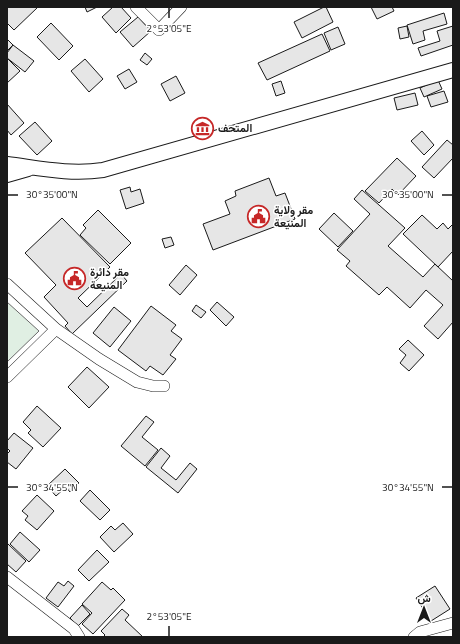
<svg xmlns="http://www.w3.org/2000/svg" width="460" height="644" font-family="'Titillium Web',Vazirmatn,sans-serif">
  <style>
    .green { fill: #e0efe3; stroke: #6a6a6a }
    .building { fill: #e6e6e6; stroke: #1a1a1a }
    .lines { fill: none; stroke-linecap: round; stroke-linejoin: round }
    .minor-casing { stroke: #1a1a1a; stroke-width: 12 }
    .tertiary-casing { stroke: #1a1a1a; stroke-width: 16 }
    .minor { stroke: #fff; stroke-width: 11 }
    .tertiary { stroke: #fff; stroke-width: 14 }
    .ticks { fill: none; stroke: #1a1a1a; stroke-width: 1.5 }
    .labels { text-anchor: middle; stroke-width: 3; stroke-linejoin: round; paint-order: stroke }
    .poi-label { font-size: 11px; font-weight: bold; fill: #1a1a1a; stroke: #fff; text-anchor: start }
    .ticks-label { font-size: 10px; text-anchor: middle; fill: #1a1a1a; stroke: #fff; stroke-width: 3; stroke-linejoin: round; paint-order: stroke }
  </style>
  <rect width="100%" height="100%" fill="#fff"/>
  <path class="green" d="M 7,302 L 39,331 L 7,362 Z"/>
  <path class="building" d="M 7,7 L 38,7 L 14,30 L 7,23 Z
    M 85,7 L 97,7 L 87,12 Z
    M 113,7 L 121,7 L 131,18 L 116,33 L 102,17 Z
    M 324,7 L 326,7 L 333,22 L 302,38 L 294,22 Z
    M 371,7 L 392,7 L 394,11 L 377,19 Z
    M 444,13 L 447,24 L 423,31 L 425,40 L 413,44 L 407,25 Z
    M 138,17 L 151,31 L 133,47 L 120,32 Z
    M 51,23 L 73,46 L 59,60 L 37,37 Z
    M 407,26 L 409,37 L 400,39 L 398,28 Z
    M 453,26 L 453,45 L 421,56 L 418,48 L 440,41 L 437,31 Z
    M 338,27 L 345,44 L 331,50 L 324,33 Z
    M 322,34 L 330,51 L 267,80 L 258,63 Z
    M 7,39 L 13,45 L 7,51 Z
    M 13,45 L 34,61 L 25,72 L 7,58 L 7,53 Z
    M 145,53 L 152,59 L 147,65 L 140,60 Z
    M 7,58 L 20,71 L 7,83 Z
    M 85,59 L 103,79 L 89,92 L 71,71 Z
    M 129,69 L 137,82 L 125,89 L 117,76 Z
    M 176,76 L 185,93 L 170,101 L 161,84 Z
    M 438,80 L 442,89 L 424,97 L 420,88 Z
    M 281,81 L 285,93 L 276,96 L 272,84 Z
    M 444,91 L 448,102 L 431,107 L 427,96 Z
    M 415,93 L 418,105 L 397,110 L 394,98 Z
    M 7,104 L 24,123 L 11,135 L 7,130 Z
    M 35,122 L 52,141 L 37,155 L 19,136 Z
    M 422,131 L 434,145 L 424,155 L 411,141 Z
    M 447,140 L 453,145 L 453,158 L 434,178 L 422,167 Z
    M 397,158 L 416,176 L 398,195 L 392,189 L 379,203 L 365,191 Z
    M 269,178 L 276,196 L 285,193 L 295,219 L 213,250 L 203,224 L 230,214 L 225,201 L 236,196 L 235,191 Z
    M 130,187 L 131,192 L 140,189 L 144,203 L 126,209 L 120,190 Z
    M 362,190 L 405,228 L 388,246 L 423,277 L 435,264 L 453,281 L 453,322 L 438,339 L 424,326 L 443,305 L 426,290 L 410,308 L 387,287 L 379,295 L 346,266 L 350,261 L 337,250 L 370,214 L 354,199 Z
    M 98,210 L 131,243 L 110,264 L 80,235 L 86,228 L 83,225 Z
    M 334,213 L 353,231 L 338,247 L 319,229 Z
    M 422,215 L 437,229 L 443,223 L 448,229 L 453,224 L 453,251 L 438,267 L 403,234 Z
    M 62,218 L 110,267 L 78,298 L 87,307 L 121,274 L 127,281 L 72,334 L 65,326 L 68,323 L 44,297 L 56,285 L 25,253 Z
    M 171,237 L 174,245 L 165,248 L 162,239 Z
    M 186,265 L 197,275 L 180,295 L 169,285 Z
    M 217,302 L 234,317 L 226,326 L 210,310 Z
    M 196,305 L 206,312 L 201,318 L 192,311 Z
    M 151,306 L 176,325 L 171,331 L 182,339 L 170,355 L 176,359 L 163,375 L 150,366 L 146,371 L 118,350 Z
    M 114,307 L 131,321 L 110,347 L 93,333 Z
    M 408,340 L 424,355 L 409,371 L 400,363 L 406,355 L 399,349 Z
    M 87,367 L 109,387 L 89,408 L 68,387 Z
    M 37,406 L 61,428 L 43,447 L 28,433 L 31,430 L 23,422 Z
    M 146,416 L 154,422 L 142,437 L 158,450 L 145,466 L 121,446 Z
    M 14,433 L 33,448 L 16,469 L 7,462 L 7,454 L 10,451 L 7,448 L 7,441 Z
    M 161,448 L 170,456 L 161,468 L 176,480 L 190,463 L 197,469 L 178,493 L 146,467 Z
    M 65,469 L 79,483 L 70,492 L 66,487 L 56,496 L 47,486 Z
    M 90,490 L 110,510 L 100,520 L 80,501 Z
    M 37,495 L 54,511 L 37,530 L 25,520 L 28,516 L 22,511 Z
    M 123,523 L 133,534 L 114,552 L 100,537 L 111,526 L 115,530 Z
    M 20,532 L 40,550 L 29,562 L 10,544 Z
    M 8,544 L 26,561 L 16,572 L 7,564 L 7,545 Z
    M 97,550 L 109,562 L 89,581 L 78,570 Z
    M 68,581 L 74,586 L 58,607 L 46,598 L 58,582 L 64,586 Z
    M 102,582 L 111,590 L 113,588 L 125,600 L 93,634 L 82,624 L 92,613 L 82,604 Z
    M 435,586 L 450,609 L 431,621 L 416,598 Z
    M 82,605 L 90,614 L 78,626 L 70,618 Z
    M 122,609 L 129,615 L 125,620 L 143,637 L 103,637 L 105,635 L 101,631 Z"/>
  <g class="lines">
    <defs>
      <path id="minor" d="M 136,7 L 159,30 L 181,7
        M 7,284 L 56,329 L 99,359 L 137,382 L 153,386 L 164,386
        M 7,377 L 56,329
        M 7,577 L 74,629 L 79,637
        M 414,637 L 420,632 L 453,623"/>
      <path id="tertiary" d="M 7,164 C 39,168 70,175 103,170 L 453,70
        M 7,175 L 28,169"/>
    </defs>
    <use href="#minor" class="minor-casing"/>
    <use href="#tertiary" class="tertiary-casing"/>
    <use href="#minor" class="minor"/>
    <use href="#tertiary" class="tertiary"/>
  </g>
  <path class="ticks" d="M 169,8 L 169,18M 8,195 L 18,195M 442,195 L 452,195M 8,487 L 18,487M 442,487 L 452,487M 169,626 L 169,636"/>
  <defs>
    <symbol id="museum-ring" viewBox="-11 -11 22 22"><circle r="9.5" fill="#fff" stroke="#c62828" stroke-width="1.5"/><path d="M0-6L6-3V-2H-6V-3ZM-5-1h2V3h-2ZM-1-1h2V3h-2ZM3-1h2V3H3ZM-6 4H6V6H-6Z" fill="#c62828"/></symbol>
    <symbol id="civic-ring" viewBox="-11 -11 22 22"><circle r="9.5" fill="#fff" stroke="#c62828" stroke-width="1.5"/><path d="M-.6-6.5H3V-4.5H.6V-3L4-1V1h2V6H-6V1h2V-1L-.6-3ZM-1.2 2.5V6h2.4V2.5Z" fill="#c62828"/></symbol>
  </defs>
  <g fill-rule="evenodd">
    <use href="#museum-ring" x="190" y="116" width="25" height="25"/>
    <use href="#civic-ring" x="246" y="204" width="25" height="25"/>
    <use href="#civic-ring" x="62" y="266" width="25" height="25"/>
  </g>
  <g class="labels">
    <g class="poi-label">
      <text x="218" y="132">المتحف</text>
      <text x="274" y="214">مقر ولاية<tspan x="274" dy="13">المنيعة</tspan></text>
      <text x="90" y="276">مقر دائرة<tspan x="90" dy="13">المنيعة</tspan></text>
    </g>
  </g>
  <g class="ticks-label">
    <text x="169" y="32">2°53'05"E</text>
    <text x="52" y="198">30°35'00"N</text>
    <text x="408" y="198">30°35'00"N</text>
    <text x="52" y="491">30°34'55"N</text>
    <text x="408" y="491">30°34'55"N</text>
    <text x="169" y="620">2°53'05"E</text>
  </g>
  <rect width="460" height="644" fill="none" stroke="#1a1a1a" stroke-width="16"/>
  <g transform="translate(424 608)" stroke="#ffffff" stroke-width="3" paint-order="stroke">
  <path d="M0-3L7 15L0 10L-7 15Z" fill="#1a1a1a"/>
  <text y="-6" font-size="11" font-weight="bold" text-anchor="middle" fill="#1a1a1a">ش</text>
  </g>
</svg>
